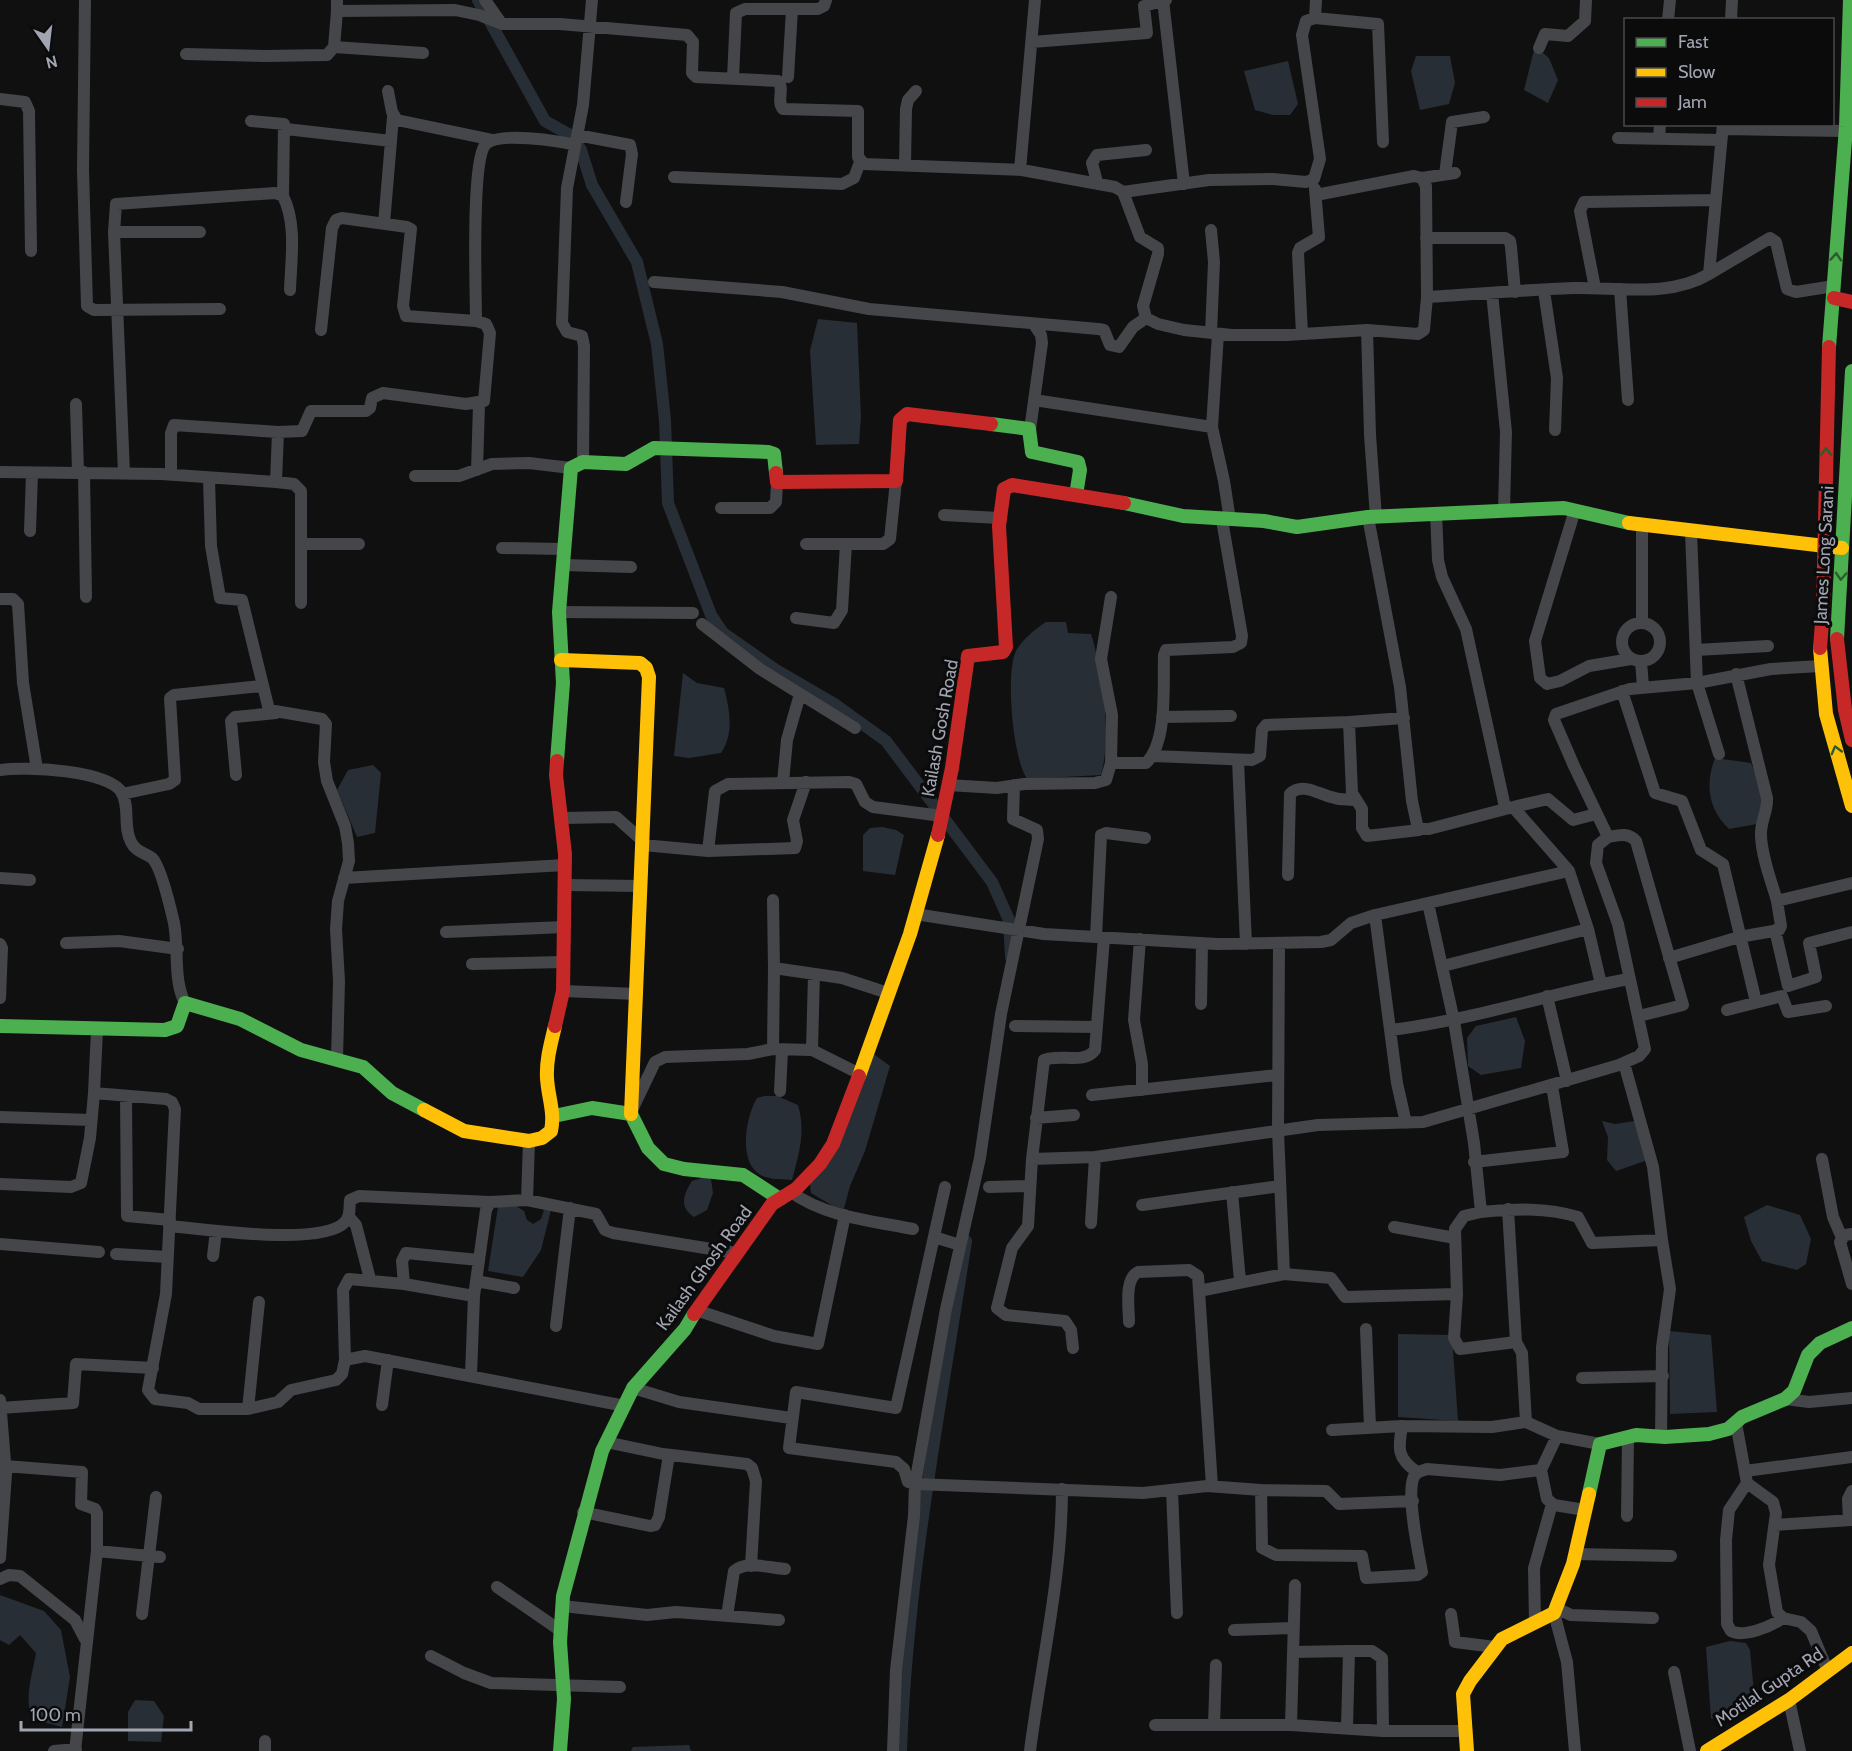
<svg xmlns="http://www.w3.org/2000/svg" width="1852" height="1751" font-family="Cabin,sans-serif">
  <style>
    .water { fill: #282e35 }
    .lines { fill: none; stroke-linecap: round; stroke-linejoin: round }
    .canal { stroke: #282e35; stroke-width: 12 }
    .street { stroke: #454649; stroke-width: 12 }
    .fast { stroke: #4caf50; stroke-width: 14 }
    .slow { stroke: #ffc107; stroke-width: 14 }
    .jam { stroke: #c62828; stroke-width: 14 }
    .oneway { stroke: #2c5d2e }
    .labels { text-anchor: middle; stroke-width: 6; stroke-linejoin: round; paint-order: stroke }
    .street-label { font-size: 18px; fill: #a1a5b2; stroke: #0b0b0c }
  </style>
  <rect width="100%" height="100%" fill="#101011"/>
  <path class="water" d="M 1535,46 L 1549,58 L 1558,80 L 1548,103 L 1524,90 Z
    M 1416,56 L 1450,56 L 1455,83 L 1449,104 L 1420,110 L 1411,71 Z
    M 1288,61 L 1298,104 L 1290,115 L 1273,115 L 1255,110 L 1244,71 Z
    M 818,319 L 857,323 L 861,417 L 859,444 L 816,445 L 810,351 Z
    M 1046,622 L 1066,622 L 1068,633 L 1091,634 C 1103,673 1112,735 1101,775 L 1027,779 C 1013,759 1005,673 1016,651 C 1021,641 1036,628 1046,622 Z
    M 683,673 L 697,683 L 724,688 C 730,710 734,734 721,753 L 689,758 L 674,756 Z
    M 1715,758 L 1751,763 L 1759,783 L 1764,811 L 1757,824 L 1729,829 C 1708,809 1705,784 1715,758 Z
    M 373,765 L 381,773 L 375,833 L 357,837 L 337,790 L 348,770 Z
    M 882,827 L 896,830 L 904,835 L 895,875 L 863,871 L 863,835 L 870,828 Z
    M 1516,1017 L 1525,1041 L 1521,1068 L 1481,1075 L 1468,1066 L 1467,1038 L 1476,1026 Z
    M 867,1049 L 890,1066 L 865,1151 L 850,1186 L 843,1212 L 811,1193 L 810,1185 Z
    M 765,1096 L 777,1096 L 798,1105 C 806,1132 799,1153 792,1180 C 781,1179 768,1180 759,1174 C 738,1160 746,1116 757,1098 Z
    M 1602,1121 L 1615,1124 L 1635,1121 L 1648,1160 L 1616,1171 L 1607,1160 L 1608,1137 Z
    M 705,1177 L 711,1179 L 713,1193 L 707,1210 L 694,1217 C 679,1207 683,1195 692,1181 Z
    M 1767,1205 L 1800,1215 L 1811,1239 L 1806,1264 L 1797,1270 L 1762,1261 L 1751,1241 L 1744,1217 Z
    M 516,1206 L 524,1211 L 527,1220 L 533,1224 L 541,1219 L 544,1210 L 551,1210 L 541,1250 L 523,1277 L 488,1271 L 498,1207 Z
    M 1669,1331 L 1711,1335 L 1717,1412 L 1670,1414 Z
    M 1398,1334 L 1452,1335 L 1458,1421 L 1398,1417 Z
    M 0,1595 L 44,1611 L 61,1630 L 70,1677 L 62,1727 L 32,1719 C 24,1697 32,1676 36,1653 L 20,1635 L 9,1645 L 0,1640 Z
    M 1730,1641 L 1746,1643 L 1750,1650 L 1754,1693 L 1726,1714 L 1711,1719 L 1706,1647 Z
    M 135,1700 L 154,1701 L 164,1716 L 161,1742 L 128,1741 L 128,1712 Z
    M 689,1745 L 691,1751 L 631,1751 L 633,1747 Z"/>
  <g class="lines">
    <path class="canal" d="M 478,0 L 545,121 L 572,136 L 581,150 L 592,185 L 637,262 L 657,344 L 665,420 L 668,503 L 711,615 L 723,633 L 776,670 L 836,705 L 886,741 L 992,882 L 1009,920 L 1011,957
      M 901,1751 C 907,1579 940,1410 966,1241"/>
    <path class="street" d="M 85,0 L 83,170 L 87,306 L 94,310 L 220,309
      M 337,0 L 337,11 L 455,10 L 479,15 L 502,24 L 560,24 L 687,35 L 693,42 L 692,73 L 696,77 L 778,81 C 785,89 776,101 783,109 L 858,111 L 858,157 L 864,164 L 1022,170 L 1115,187 L 1123,192 L 1140,237 L 1158,248 L 1158,254 L 1143,306 L 1146,318 L 1158,324 L 1184,330 L 1232,335 L 1287,335 L 1367,330 L 1418,334 L 1424,330 L 1427,297 C 1475,294 1525,290 1573,288 C 1617,287 1669,298 1709,274 L 1723,124
      M 485,0 L 501,23
      M 1163,0 L 1184,184
      M 1316,0 L 1315,18 L 1378,24 L 1383,142
      M 1668,20 L 1670,0
      M 1731,20 L 1732,0
      M 1032,42 L 1147,33 L 1144,6 L 1166,0
      M 334,47 L 423,53
      M 1539,48 L 1545,34 L 1568,36 L 1585,21 L 1586,0
      M 186,54 L 265,56 L 327,55 L 334,47 L 337,11
      M 788,77 L 792,9
      M 733,78 L 736,13 L 745,9 L 818,9 L 824,6 L 826,0
      M 388,91 L 392,112 L 397,120 L 493,140
      M 0,99 L 25,102 L 29,111 L 31,251
      M 251,121 L 284,124 L 283,196
      M 286,129 L 391,141
      M 1723,129 L 1845,131
      M 577,135 L 630,145 L 632,154 L 626,202
      M 1618,138 L 1721,140
      M 1659,139 L 1660,124
      M 905,165 L 906,109 L 908,100 L 916,91
      M 1020,170 L 1035,0
      M 1445,174 L 1452,122 L 1484,117
      M 674,177 L 842,184 L 854,178 L 860,162
      M 1422,178 L 1455,173
      M 1097,182 L 1092,163 L 1097,155 L 1146,150
      M 1123,192 L 1209,180 L 1273,179 L 1306,182 L 1314,179 L 1320,159 L 1302,35 L 1306,21 L 1315,18
      M 1316,195 L 1414,176 L 1422,178 L 1426,186 L 1427,297
      M 384,224 L 393,117
      M 1211,230 L 1214,262 L 1211,333
      M 114,232 L 200,232
      M 1426,238 L 1505,238 L 1510,241 L 1511,247 L 1515,292
      M 1709,274 L 1770,238 L 1776,242 L 1787,289 L 1796,292 L 1834,286
      M 654,282 L 782,292 L 869,309 L 1098,329 L 1104,330 L 1110,345 L 1119,347 L 1133,327 L 1146,318
      M 1595,288 L 1580,211 L 1584,202 L 1715,200
      M 1620,289 L 1628,400
      M 1544,291 L 1557,378 L 1555,430
      M 1492,293 L 1506,432 L 1504,511
      M 321,330 L 332,228 L 336,220 L 342,218 L 407,227 L 411,229 L 403,306 L 406,316 L 476,321
      M 1367,330 L 1370,435 L 1376,517
      M 1218,334 L 1212,427 L 1224,481 L 1230,520
      M 1302,334 L 1298,253 L 1300,248 L 1319,237 L 1315,189
      M 1034,400 L 1212,427
      M 76,404 L 78,472
      M 1030,430 L 1042,343 L 1041,335 L 1035,326
      M 583,462 L 584,346 L 582,336 L 567,332 L 562,323 L 567,188 L 583,105 L 592,0
      M 477,470 L 479,404
      M 0,472 L 161,474 L 276,482 L 278,432 L 302,431 L 311,411 L 366,411 L 370,408 L 372,398 L 383,393 L 466,404 L 484,401 L 490,333 L 486,324 L 476,321 C 476,291 471,164 485,145 C 496,131 559,141 575,145
      M 84,472 L 86,597
      M 124,473 L 114,232 L 116,204 L 275,193 L 283,196 C 297,224 291,260 290,290
      M 171,475 L 171,433 L 174,425 L 278,432
      M 415,476 L 459,476 L 492,464 L 529,463 L 571,468
      M 209,479 L 211,546 L 220,598 L 242,600 L 269,710 L 322,719 L 326,724 L 324,762 L 327,781 L 345,826 L 348,843 L 349,861 L 338,901 L 336,929 L 339,981 L 337,1059
      M 276,482 L 294,484 L 301,491 L 301,603
      M 721,508 L 770,508 L 776,502 L 777,482
      M 1575,510 L 1535,641 L 1540,678 L 1547,684 L 1560,681 L 1589,666 L 1631,659
      M 1436,513 L 1438,560 L 1442,577 L 1466,629 L 1505,807
      M 944,515 L 999,518
      M 30,531 L 32,474
      M 1691,532 L 1697,683 L 1719,754
      M 301,544 L 359,544
      M 806,544 L 883,544 L 890,539 L 896,481
      M 502,548 L 564,549
      M 563,565 L 631,567
      M 1111,597 L 1101,659 L 1112,715 L 1111,763
      M 0,599 L 13,599 L 18,604 L 23,683 L 37,769
      M 559,612 L 693,613
      M 796,618 L 834,623 L 842,610 L 846,544
      M 1642,623 L 1642,525
      M1622 642a19 19 0 1 1 38 0a19 19 0 1 1-38 0Z
      M 702,624 L 760,669 L 855,728
      M 1696,650 L 1768,646
      M 1641,661 L 1643,687
      M 1736,674 L 1767,798 C 1768,811 1760,822 1761,836 C 1762,858 1771,880 1777,901 L 1852,883
      M 1622,691 L 1655,793 L 1682,801 L 1701,850 L 1723,864 L 1756,1002
      M 1162,717 L 1231,716
      M 1404,718 L 1349,722 L 1352,793 L 1362,809 L 1362,828 L 1367,836 L 1419,830
      M 1153,756 L 1252,760 L 1260,756 L 1262,730 L 1266,725 L 1349,722
      M 1238,760 L 1246,944
      M 0,770 C 24,766 110,770 122,793 C 130,808 123,827 131,842 C 136,852 144,852 152,858 C 161,866 171,910 174,923 C 179,949 173,980 185,1003
      M 236,775 L 231,721 L 235,717 L 276,713
      M 783,782 L 787,740 L 800,694
      M 948,785 L 997,788 L 1024,784 L 1095,783 L 1106,780 L 1111,763 L 1146,763 C 1168,742 1163,685 1164,655 L 1166,650 L 1233,647 L 1241,643 L 1242,636 L 1222,520
      M 122,794 L 169,784 L 175,780 L 170,698 L 174,695 L 261,686
      M 1513,807 L 1548,799 L 1573,820 L 1596,814
      M 562,818 L 616,817 L 644,842
      M 643,845 L 708,851 L 795,848 L 797,841 L 793,820 L 806,782
      M 708,851 L 715,791 L 728,784 L 849,782 L 856,784 L 865,802 L 873,807 L 942,816
      M 1569,871 L 1588,929 L 1601,984
      M 1288,875 L 1290,794 C 1303,781 1321,796 1335,798 C 1341,800 1348,799 1354,800
      M 0,878 L 30,880
      M 344,878 L 565,865
      M 565,885 L 641,886
      M 773,900 L 774,968
      M 915,914 L 1044,934 L 1217,944 L 1321,942 L 1331,940 L 1351,923 L 1375,915 L 1569,871 L 1513,807 L 1429,829 L 1418,829 L 1412,801 L 1400,687 L 1368,517
      M 1375,915 L 1397,1083 L 1406,1123
      M 1775,930 L 1788,986 L 1816,977 L 1809,943 L 1852,932
      M 446,932 L 564,927
      M 1096,937 L 1101,835 L 1106,833 L 1145,838
      M 1104,938 L 1095,1050 C 1084,1065 1060,1053 1044,1060 L 1032,1159 L 1095,1157 L 1318,1125 L 1423,1122 L 1619,1065 L 1639,1056 L 1645,1049 L 1618,924 L 1596,863 L 1598,845 L 1608,837
      M 1140,939 L 1134,1020 L 1142,1064 L 1142,1090
      M 66,943 L 119,941 L 178,949
      M 0,944 L 2,948 L 0,998
      M 1279,944 L 1278,1131 L 1284,1274 L 1331,1278 L 1345,1297 L 1457,1294 L 1455,1229 L 1464,1216 L 1481,1212 L 1474,1143 L 1454,1021 L 1428,903
      M 1669,958 L 1739,937 L 1779,930 L 1781,926 L 1777,901
      M 472,964 L 564,962
      M 1443,966 L 1588,929
      M 563,991 L 637,994
      M 1547,996 L 1567,1081
      M 1201,1004 L 1202,943
      M 1727,1010 L 1782,996 L 1788,1012 L 1826,1006
      M 1639,1016 L 1683,1005 L 1636,841 C 1628,832 1619,835 1608,837 L 1574,766 L 1554,720 L 1556,714 L 1630,689 L 1697,683 L 1771,669 L 1820,666
      M 1015,1026 L 1097,1027
      M 97,1030 L 94,1093 L 166,1099 L 172,1102 L 175,1109 L 166,1294 L 148,1390 L 155,1399 L 188,1403 L 199,1409 L 248,1409 L 278,1402 L 291,1390 L 336,1380 L 342,1374 L 345,1360 L 365,1356 L 625,1406
      M 1391,1030 C 1472,1020 1548,994 1628,979
      M 812,1050 L 814,974
      M 858,1073 L 812,1050 L 773,1049 L 774,968 L 842,978 L 888,993
      M 780,1091 L 782,1051
      M 1092,1095 L 1277,1075
      M 126,1097 L 127,1216 L 170,1220
      M 632,1110 L 655,1062 L 665,1057 L 748,1054 L 773,1049
      M 0,1117 L 91,1120
      M 1036,1118 L 1074,1115
      M 1032,1159 L 1028,1226 L 1012,1248 L 997,1308 L 1006,1315 L 1065,1321 L 1071,1330 L 1073,1348
      M 1822,1159 L 1833,1217 L 1842,1238
      M 1474,1162 L 1563,1152 L 1552,1086
      M 0,1184 L 71,1187 L 81,1183 L 90,1138 L 94,1093
      M 945,1187 L 896,1408 L 796,1392 L 789,1448 L 896,1462 L 904,1469 L 908,1482 L 915,1484 L 1143,1493 L 1207,1486 L 1261,1490 L 1262,1548 L 1276,1555 L 1362,1556 L 1366,1578 L 1418,1575 L 1422,1572 C 1418,1551 1407,1498 1413,1479 C 1415,1472 1421,1471 1427,1469 L 1500,1475 L 1541,1470
      M 989,1187 L 1030,1186
      M 791,1192 C 825,1217 873,1221 913,1229
      M 1232,1192 L 1240,1281
      M 527,1200 L 596,1214 L 605,1230 L 613,1233 L 736,1253
      M 1142,1205 L 1280,1186
      M 1508,1209 L 1516,1342
      M 1481,1212 C 1514,1209 1546,1207 1578,1217 L 1592,1243 L 1662,1240 L 1653,1167 L 1624,1063
      M 349,1217 L 356,1225 L 370,1279
      M 1091,1223 L 1095,1157
      M 169,1226 C 203,1229 322,1247 345,1222 C 351,1216 349,1207 350,1200 L 359,1196 L 490,1202
      M 1394,1227 L 1455,1238
      M 1852,1234 L 1845,1235 L 1840,1242 L 1852,1284
      M 934,1237 L 960,1245
      M 0,1244 L 99,1252
      M 116,1254 L 168,1257
      M 213,1256 L 216,1231
      M 476,1281 L 514,1288
      M 404,1284 L 402,1261 L 406,1253 L 479,1260
      M 1199,1291 L 1284,1274
      M 1457,1294 L 1454,1338 L 1460,1349 L 1516,1342 L 1522,1353 L 1526,1422 L 1557,1436 L 1600,1444
      M 696,1310 L 774,1336 L 818,1344 L 845,1215
      M 1129,1322 C 1129,1308 1124,1279 1138,1272 L 1189,1270 L 1198,1276 L 1212,1486
      M 556,1326 L 570,1208
      M 1366,1329 L 1370,1427
      M 345,1360 L 343,1290 L 349,1279 L 404,1284 L 474,1296
      M 471,1375 L 474,1296 L 486,1210 L 490,1202 L 527,1200 L 529,1141
      M 1582,1378 L 1663,1376
      M 633,1388 L 679,1402 L 791,1418
      M 1785,1399 L 1809,1402 L 1852,1398
      M 382,1405 L 388,1360
      M 0,1408 L 73,1403 L 76,1364 L 153,1368
      M 248,1409 L 259,1302
      M 1736,1423 L 1747,1483 L 1773,1502 L 1776,1513 L 1769,1565 L 1777,1612 L 1783,1618 L 1801,1622 L 1811,1631 L 1827,1669
      M 1402,1426 C 1398,1449 1397,1458 1417,1472
      M 1332,1430 L 1402,1426 L 1492,1427 L 1526,1422
      M 1557,1436 L 1541,1470 L 1547,1499 L 1554,1505 L 1585,1510
      M 1661,1437 L 1662,1347 L 1670,1289 L 1662,1240
      M 606,1442 L 663,1454 L 747,1464 L 752,1468 L 756,1481 L 751,1566
      M 5,1466 L 82,1472 L 81,1504 L 95,1509 L 97,1513 L 97,1551 L 75,1751
      M 1745,1471 L 1852,1457
      M 1747,1483 L 1729,1510 L 1726,1540 L 1727,1624 L 1731,1631 C 1744,1638 1772,1626 1783,1618
      M 1172,1490 L 1177,1613
      M 1261,1490 L 1326,1491 L 1339,1504 L 1413,1501
      M 583,1512 L 650,1526 L 655,1525 L 659,1517 L 669,1455
      M 1627,1516 L 1628,1437
      M 1849,1520 L 1848,1499 L 1852,1491
      M 1775,1525 L 1852,1520
      M 97,1551 L 160,1557
      M 1575,1554 L 1671,1556
      M 0,1558 L 6,1474 L 0,1400
      M 0,1579 L 9,1575 L 20,1576 L 75,1620 L 85,1639
      M 1295,1585 L 1291,1725 L 1383,1731 L 1466,1731
      M 497,1587 L 561,1631
      M 562,1606 L 647,1615 L 676,1612 L 779,1620
      M 1556,1608 L 1571,1615 L 1653,1618
      M 1554,1613 L 1567,1662 L 1575,1751
      M 142,1614 L 156,1497
      M 1451,1614 L 1455,1642 L 1495,1647
      M 727,1616 L 734,1571 C 747,1560 769,1568 785,1569
      M 1535,1623 L 1534,1568 L 1552,1504
      M 1234,1630 L 1293,1628
      M 1349,1651 L 1372,1651 L 1382,1658 L 1383,1731
      M 1293,1652 L 1349,1651 L 1347,1727
      M 431,1656 L 464,1673 L 491,1683 L 620,1687
      M 1674,1672 L 1690,1751
      M 1789,1700 L 1800,1751
      M 1155,1725 L 1291,1725
      M 1214,1725 L 1216,1665
      M 265,1741 L 265,1751
      M 54,1751 L 76,1749
      M 893,1751 L 896,1670 L 914,1516 L 915,1484 L 946,1309 L 980,1158 L 1001,1014 L 1038,839 L 1037,830 L 1013,819 L 1014,785
      M 1030,1751 C 1041,1664 1062,1577 1062,1489"/>
    <path class="fast" d="M 1829,347 L 1846,127 L 1850,0
      M 991,424 L 1029,429 L 1032,452 L 1078,462 L 1080,470 L 1076,495
      M 1124,503 L 1183,516 L 1264,521 L 1297,527 L 1368,517 L 1564,508 L 1629,523
      M 1837,639 L 1852,371
      M 557,761 L 563,683 L 559,612 L 571,468 L 583,462 L 626,464 L 654,448 L 768,452 L 774,454 L 776,473
      M 0,1026 L 165,1030 L 177,1026 L 185,1003 L 240,1019 L 301,1050 L 363,1067 L 392,1093 L 424,1110
      M 554,1116 L 592,1108 L 631,1114 L 648,1148 L 664,1164 L 684,1169 L 743,1175 L 780,1199
      M 1589,1494 L 1600,1444 L 1636,1435 L 1665,1437 L 1709,1434 L 1728,1429 L 1742,1417 L 1785,1399 L 1794,1391 L 1808,1355 L 1820,1343 L 1852,1328
      M 560,1751 L 564,1699 L 560,1642 L 563,1596 L 602,1451 L 633,1388 L 685,1329 L 694,1314"/>
    <path class="slow" d="M 1629,523 L 1842,548
      M 1820,648 L 1826,714 L 1852,806
      M 561,660 L 640,663 L 646,668 L 649,677 L 631,1114
      M 859,1076 L 910,934 L 938,835
      M 424,1110 L 464,1131 L 529,1141 L 542,1138 L 551,1131 C 555,1112 548,1097 547,1078 C 546,1060 551,1043 555,1026
      M 1467,1751 L 1463,1694 L 1470,1681 L 1502,1639 L 1554,1613 L 1573,1564 L 1589,1494
      M 1707,1751 L 1789,1700 L 1852,1653"/>
    <path class="jam" d="M 1834,298 L 1852,302
      M 776,473 L 777,482 L 896,481 L 900,420 L 907,414 L 991,424
      M 1837,639 L 1845,710 L 1852,740
      M 1820,648 L 1823,610 L 1829,347
      M 938,835 L 952,768 L 968,656 L 1003,652 L 1006,647 L 999,526 L 1004,489 L 1012,485 L 1124,503
      M 555,1026 L 563,991 L 565,854 L 556,775 L 557,761
      M 694,1314 L 772,1204 L 796,1189 L 820,1164 L 833,1144 L 859,1076"/>
  </g>
  <defs><path id="oneway-chevron" d="M-2-3.5L2.5 0L-2 3.5" fill="none" stroke-width="1.6" stroke-linecap="round" stroke-linejoin="round" transform="scale(1.5)"/></defs>
  <g class="oneway">
    <use href="#oneway-chevron" transform="translate(1836 257) rotate(-86)"/>
    <use href="#oneway-chevron" transform="translate(1826 452) rotate(-89)"/>
    <use href="#oneway-chevron" transform="translate(1841 576) rotate(93)"/>
    <use href="#oneway-chevron" transform="translate(1836 750) rotate(-105)"/>
  </g>
  <g class="labels">
    <g class="street-label">
      <text transform="translate(1824 555) rotate(-87)" y="6">James Long Sarani</text>
      <text transform="translate(940 728) rotate(-80)" y="6">Kailash Gosh Road</text>
      <text transform="translate(704 1268) rotate(-54)" y="6">Kailash Ghosh Road</text>
      <text transform="translate(1769 1687) rotate(-34)" y="6">Motilal Gupta Rd</text>
    </g>
  </g>
  <rect x="1624" y="18" width="210" height="108" fill="#0b0b0c" stroke="#47494e" stroke-width="1.5"/>
  <rect x="1636" y="38" width="30" height="9" fill="#4caf50" stroke="#47494e" stroke-width="1.5"/>
  <text x="1678" y="48" font-size="18" fill="#a1a5b2">Fast</text>
  <rect x="1636" y="68" width="30" height="9" fill="#ffc107" stroke="#47494e" stroke-width="1.5"/>
  <text x="1678" y="78" font-size="18" fill="#a1a5b2">Slow</text>
  <rect x="1636" y="98" width="30" height="9" fill="#c62828" stroke="#47494e" stroke-width="1.5"/>
  <text x="1678" y="108" font-size="18" fill="#a1a5b2">Jam</text>
  <g transform="translate(48 48) rotate(166)" stroke="#0b0b0c" stroke-width="4.5" paint-order="stroke">
  <path d="M0-4.5L10 22L0 15L-10 22Z" fill="#a1a5b2"/>
  <text y="-9" font-size="16" font-weight="bold" text-anchor="middle" fill="#a1a5b2">N</text>
  </g>
  <path d="M21 1721v9h170v-9" fill="none" stroke="#a1a5b2" stroke-width="3"/>
  <text x="30" y="1721" font-size="18" fill="#a1a5b2" stroke="#0b0b0c" stroke-width="4.5" paint-order="stroke">100 m</text>
</svg>
